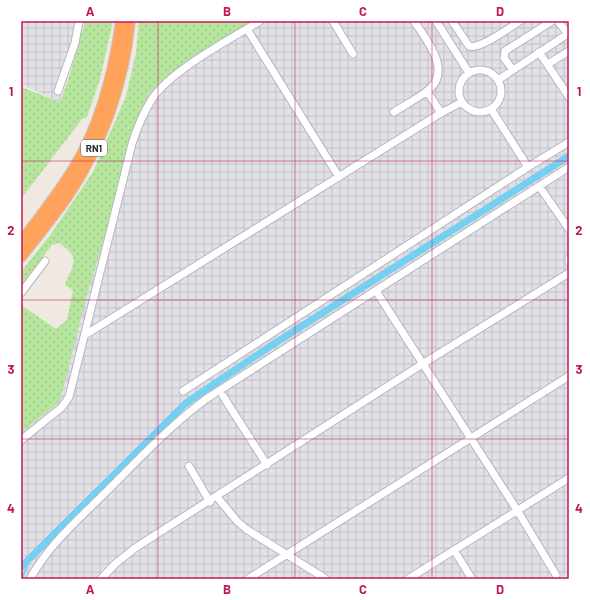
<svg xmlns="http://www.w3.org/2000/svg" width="590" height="600" font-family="Barlow,sans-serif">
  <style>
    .industrial { fill: url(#industrial-grid) }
    .grass { fill: url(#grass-dots) }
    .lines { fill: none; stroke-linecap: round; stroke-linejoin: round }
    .stream { stroke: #75cff0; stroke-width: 2 }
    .canal { stroke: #75cff0; stroke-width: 7 }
    .minor-casing { stroke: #b4b7c1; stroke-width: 9 }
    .highway-casing { stroke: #c9c9c9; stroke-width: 12 }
    .minor { stroke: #fff; stroke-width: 7 }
    .highway { stroke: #ffa35c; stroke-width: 10 }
    .grid { fill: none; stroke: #c2185b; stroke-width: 1; stroke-opacity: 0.55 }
    .labels { text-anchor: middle; stroke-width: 4; stroke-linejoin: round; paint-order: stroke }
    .shield { fill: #fff; stroke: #6d6d6d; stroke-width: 1 }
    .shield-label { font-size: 10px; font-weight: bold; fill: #2e2e2e }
    .neatline { fill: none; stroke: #c2185b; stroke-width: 1.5 }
    .grid-label { font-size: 13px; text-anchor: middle; font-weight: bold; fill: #c2185b }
  </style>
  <defs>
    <pattern id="industrial-grid" width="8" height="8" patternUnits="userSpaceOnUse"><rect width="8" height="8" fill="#e3e1e8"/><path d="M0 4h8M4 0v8" fill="none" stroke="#c3c1c7"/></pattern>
    <pattern id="grass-dots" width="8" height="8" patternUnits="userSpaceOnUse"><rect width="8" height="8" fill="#b6e59e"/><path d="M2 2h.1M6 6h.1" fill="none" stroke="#9dc588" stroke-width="1.8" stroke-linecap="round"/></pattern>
  </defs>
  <rect width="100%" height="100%" fill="#efe9e1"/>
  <path class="industrial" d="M 21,21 L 78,21 L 60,102 L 21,84 Z
    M 159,21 L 569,21 L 569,573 L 559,579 L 21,579 L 21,428 L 51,402 Z"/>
  <path class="grass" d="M 85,21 L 113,21 L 100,79 L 87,117 L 82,119 L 21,199 L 21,87 L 60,102 L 70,74 Z
    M 139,21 L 256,21 L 148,93 L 86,298 L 60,401 L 21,433 L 21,305 L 56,329 L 67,320 L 73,290 L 65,285 C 72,264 83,259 59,243 L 52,245 L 21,286 L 21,272 L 51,234 L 93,172 L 126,96 L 136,53 Z"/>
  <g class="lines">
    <path class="stream" d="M 22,579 L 30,558"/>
    <path class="canal" d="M 21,567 L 186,403 L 269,347 L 569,156"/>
    <defs>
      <path id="minor" d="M 333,21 L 353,54
        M 436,21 L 469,73
        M 452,21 L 469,46 C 480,50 510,27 520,21
        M 558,21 L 568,34
        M 247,29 L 339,177
        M 539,52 L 569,97
        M 548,64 L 569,51
        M459 91a21 21 0 1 1 42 0a21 21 0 1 1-42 0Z
        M 513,70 L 504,58 L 505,51 L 552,21
        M 498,80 L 569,33
        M 58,91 L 75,43 L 79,21
        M 427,91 L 441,113
        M 491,109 L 528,167 L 569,142
        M 394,112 C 405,105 416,99 426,92 C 454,72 427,41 414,21
        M 539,186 L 569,229
        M 569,258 L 569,262
        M 376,291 L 517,510 L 556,575
        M 21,293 L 45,261
        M 85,335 L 441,113 L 462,102
        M 183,391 L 528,167
        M 223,396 L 267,465
        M 21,440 L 62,407 L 69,397 L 132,144 C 137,128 143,113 152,99 C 170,71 230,39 260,21
        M 189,466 L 210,502
        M 217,497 L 237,521 L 246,529 L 326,579
        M 454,550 L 472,579
        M 30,579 C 49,544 80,518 108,490 C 140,458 170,426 206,399 L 569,167
        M 101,579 L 115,564 L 135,548 L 424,363 L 569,273
        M 248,579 L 569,376
        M 408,579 L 569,478"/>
      <path id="highway" d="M 21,242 C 39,218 58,194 74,168 C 101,124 114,71 121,21
        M 21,257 C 37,237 54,216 69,194 C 103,143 124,82 130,21"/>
    </defs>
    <use href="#minor" class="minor-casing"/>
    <use href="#highway" class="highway-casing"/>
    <use href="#minor" class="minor"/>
    <use href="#highway" class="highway"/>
  </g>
  <path class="grid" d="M 158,21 L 158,579M 295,21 L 295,579M 432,21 L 432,579M 21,161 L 569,161M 21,300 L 569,300M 21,439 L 569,439"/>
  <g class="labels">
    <rect class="shield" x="81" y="140" width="26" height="16" rx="3"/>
    <g class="shield-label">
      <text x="94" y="152">RN1</text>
    </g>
  </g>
  <rect width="590" height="600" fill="none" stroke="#ffffff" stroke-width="44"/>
  <rect x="22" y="22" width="546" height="556" class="neatline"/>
  <g class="grid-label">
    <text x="90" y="16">A</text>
    <text x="227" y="16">B</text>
    <text x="363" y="16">C</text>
    <text x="500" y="16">D</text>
    <text x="11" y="96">1</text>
    <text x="579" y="96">1</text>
    <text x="11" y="235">2</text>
    <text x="579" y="235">2</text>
    <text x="11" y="374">3</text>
    <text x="579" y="374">3</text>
    <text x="11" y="513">4</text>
    <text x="579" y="513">4</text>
    <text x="90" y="594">A</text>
    <text x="227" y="594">B</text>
    <text x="363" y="594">C</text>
    <text x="500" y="594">D</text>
  </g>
</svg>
